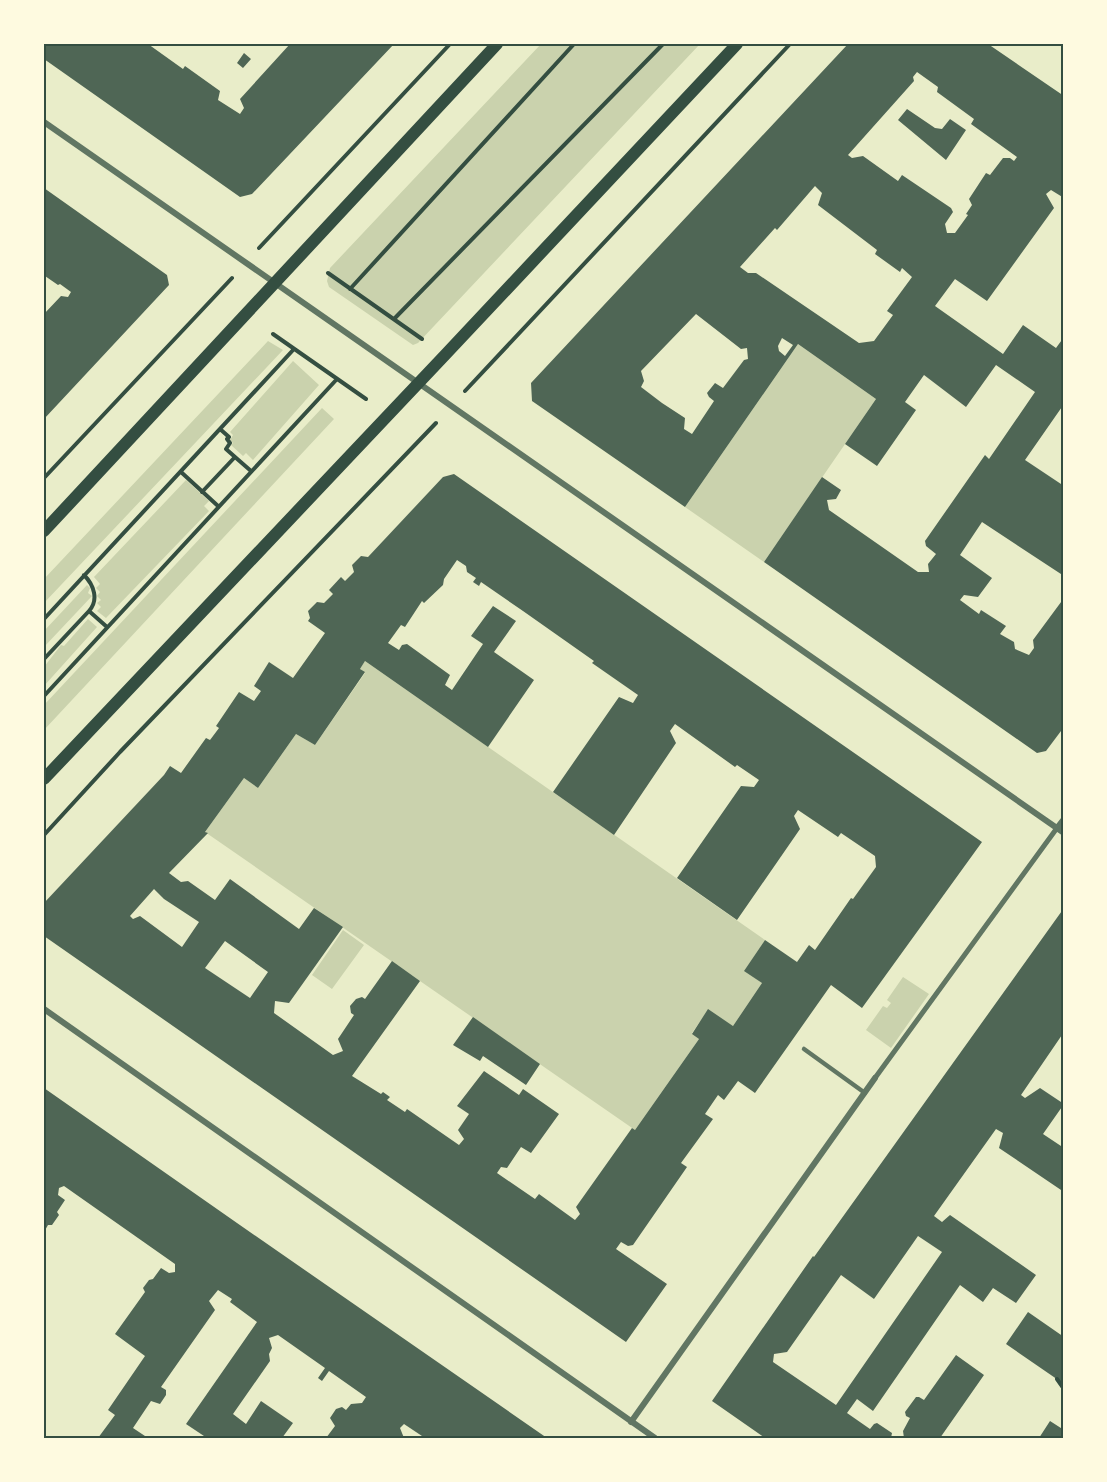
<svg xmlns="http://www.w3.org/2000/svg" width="1107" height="1482" font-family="Helvetica,sans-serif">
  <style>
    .green { fill: #cad2ad }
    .building { fill: #4f6655; fill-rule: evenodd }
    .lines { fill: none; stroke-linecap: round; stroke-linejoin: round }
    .path { stroke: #344e41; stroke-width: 4 }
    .service { stroke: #617663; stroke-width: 4.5 }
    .pedestrian { stroke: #617663; stroke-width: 5 }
    .minor { stroke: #617663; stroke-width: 6 }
    .secondary { stroke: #344e41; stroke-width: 12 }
    .neatline { fill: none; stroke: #344e41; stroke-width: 2 }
  </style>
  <rect width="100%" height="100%" fill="#e9edc9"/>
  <path class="green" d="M 541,44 L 700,44 L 418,343 L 413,345 L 329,287 L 327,281 L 330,268 Z
    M 268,341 L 283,350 L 44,603 L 44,579 Z
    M 798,344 L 876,399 L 764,562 L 685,507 Z
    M 293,361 L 319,385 L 253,460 L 246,453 L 243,456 L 231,445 L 233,443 L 230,440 L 233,435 L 230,432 Z
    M 322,408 L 334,419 L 44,730 L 44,705 Z
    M 186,480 L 209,501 L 204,506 L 209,511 L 106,618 L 97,611 L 101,607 L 97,603 L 101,600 L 97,596 L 100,592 L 96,588 L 100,584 L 94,577 Z
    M 87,585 L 90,588 L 88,593 L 92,596 L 44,647 L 44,631 Z
    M 88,619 L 97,627 L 44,686 L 44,667 L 61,645 L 64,646 Z
    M 365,661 L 765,940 L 745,970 L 762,983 L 733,1026 L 708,1010 L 692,1033 L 699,1039 L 635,1130 L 205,832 L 244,778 L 258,788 L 296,734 L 315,745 L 365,673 L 360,669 Z
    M 343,930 L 364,945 L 332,989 L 312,975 Z
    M 903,977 L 929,994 L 891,1048 L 866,1030 L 883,1006 L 887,1008 L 891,1003 L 887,1000 Z"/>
  <path class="building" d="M 44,44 L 148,44 L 183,69 L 185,66 L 220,91 L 218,100 L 240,114 L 244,108 L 240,99 L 290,44 L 394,44 L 252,194 L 240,197 L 44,59 Z
    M 848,44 L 988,44 L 1064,96 L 1064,198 L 1051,190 L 1046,194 L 1054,208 L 987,301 L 955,279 L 935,306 L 1003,354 L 1023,325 L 1056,348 L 1064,337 L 1064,404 L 1025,460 L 1064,486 L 1064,576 L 982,522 L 960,555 L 992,578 L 978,597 L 964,595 L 960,600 L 979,614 L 981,610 L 1006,626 L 1000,634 L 1014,642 L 1015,649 L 1029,655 L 1034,648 L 1033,640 L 1064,598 L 1064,727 L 1046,751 L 1037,753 L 764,562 L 822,477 L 841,490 L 836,499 L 827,500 L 829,510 L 918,572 L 929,572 L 928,564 L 936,554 L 926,546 L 925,541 L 985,455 L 989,459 L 1035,392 L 996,365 L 966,407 L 924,375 L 905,402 L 916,410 L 877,466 L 845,444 L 876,399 L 798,344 L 685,507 L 532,401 L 531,383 ZM 917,72 L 938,87 L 937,92 L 974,119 L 971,124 L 1017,157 L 1014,161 L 1010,158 L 1003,158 L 990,175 L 986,173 L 969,199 L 972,205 L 966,214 L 968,215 L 955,233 L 947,233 L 945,224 L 953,212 L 951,208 L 902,175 L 898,181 L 863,156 L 852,158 L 848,155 L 914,81 L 913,77 ZM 815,186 L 822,193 L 818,205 L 877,250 L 875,254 L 900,272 L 902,268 L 912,277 L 887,311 L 893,315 L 874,341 L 859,343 L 756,273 L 748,273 L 740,267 L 775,228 L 777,230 ZM 696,314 L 741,349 L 747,348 L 748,359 L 744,360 L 723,388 L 715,383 L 707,393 L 709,397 L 714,401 L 692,434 L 684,429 L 685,418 L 662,403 L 641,387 L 644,381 L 641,371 ZM 782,338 L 793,345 L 785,356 L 779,351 L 778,346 Z
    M 244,53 L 251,59 L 243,68 L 237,63 Z
    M 907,109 L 935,128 L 942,129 L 950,119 L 966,130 L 946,160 L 898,120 Z
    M 44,188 L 167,275 L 169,285 L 44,419 L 44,314 L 61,296 L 68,297 L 71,292 L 60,284 L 58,285 L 45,276 L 44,277 Z
    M 454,474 L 982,842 L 862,1008 L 831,985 L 755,1093 L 738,1081 L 724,1100 L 718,1095 L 705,1114 L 713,1119 L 681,1163 L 687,1167 L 633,1245 L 628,1246 L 621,1242 L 616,1249 L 667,1284 L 626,1342 L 44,936 L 44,903 L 164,775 L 170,766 L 181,773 L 206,738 L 210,740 L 219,728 L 216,726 L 239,692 L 254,701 L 261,691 L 254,686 L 269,662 L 293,678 L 325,633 L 308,621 L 310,618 L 308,611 L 317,602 L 324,603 L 333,594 L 329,590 L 341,577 L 345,581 L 354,572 L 352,565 L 361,556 L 368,557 L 443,477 ZM 457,560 L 466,566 L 467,572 L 476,578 L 473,582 L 479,586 L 481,582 L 523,611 L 594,661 L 592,663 L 638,695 L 633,703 L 619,697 L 553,792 L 614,835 L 676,743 L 670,731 L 675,724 L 735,767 L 737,765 L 759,780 L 754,787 L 741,786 L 677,878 L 737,920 L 800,829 L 794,816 L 798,810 L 838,837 L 841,833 L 875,856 L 876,867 L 853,899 L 851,898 L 815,950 L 809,945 L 797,962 L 765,940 L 744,971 L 762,983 L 733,1026 L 708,1009 L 692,1034 L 699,1039 L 635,1130 L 632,1128 L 576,1207 L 580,1214 L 575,1220 L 539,1194 L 535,1199 L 497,1173 L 501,1167 L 507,1168 L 521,1147 L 531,1153 L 559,1114 L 523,1089 L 519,1095 L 484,1071 L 457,1106 L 469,1114 L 458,1130 L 464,1139 L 459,1145 L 407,1109 L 405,1112 L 387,1100 L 390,1097 L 383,1092 L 381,1094 L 352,1076 L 420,981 L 392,961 L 365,999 L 362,997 L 356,999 L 350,1006 L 351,1013 L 354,1015 L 338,1039 L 343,1051 L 333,1055 L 274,1013 L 275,1001 L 289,1003 L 343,927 L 314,908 L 299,929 L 230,879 L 215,900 L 188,881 L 181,882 L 169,873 L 208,833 L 205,832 L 244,778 L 258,788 L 296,734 L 315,745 L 365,672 L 360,669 L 365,661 L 488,747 L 534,680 L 494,652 L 516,621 L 493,606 L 471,636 L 483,644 L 452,690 L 445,685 L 450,675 L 407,644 L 402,645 L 399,650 L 388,643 L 401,625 L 405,627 L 422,601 L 424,603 L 443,585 L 444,579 ZM 154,889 L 164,899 L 199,922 L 182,947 L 140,916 L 133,919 L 130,916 ZM 225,941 L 268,972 L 250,998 L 205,968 Z
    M 1064,908 L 1064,1032 L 1021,1095 L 1025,1098 L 1040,1088 L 1064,1104 L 1043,1134 L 1064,1148 L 1064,1192 L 999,1148 L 1003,1133 L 996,1129 L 934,1216 L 942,1222 L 950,1215 L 1036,1275 L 1016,1303 L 993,1288 L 983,1302 L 960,1285 L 873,1411 L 857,1399 L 847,1413 L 870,1429 L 874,1424 L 877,1423 L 892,1433 L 891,1438 L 765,1438 L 712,1401 L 813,1256 L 814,1257 ZM 918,1236 L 942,1252 L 836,1405 L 773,1362 L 774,1354 L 787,1352 L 841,1275 L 874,1299 Z
    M 473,1017 L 540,1064 L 526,1085 L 483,1056 L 480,1061 L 453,1045 Z
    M 44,1088 L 237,1223 L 547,1438 L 425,1438 L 404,1424 L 400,1428 L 404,1438 L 326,1438 L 335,1426 L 330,1418 L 336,1409 L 342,1407 L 346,1410 L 351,1404 L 362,1403 L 366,1397 L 329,1371 L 322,1381 L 318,1378 L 325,1368 L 278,1335 L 269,1338 L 272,1348 L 269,1354 L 270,1361 L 233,1414 L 246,1424 L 261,1401 L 293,1423 L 282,1438 L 207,1438 L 186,1424 L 257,1322 L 230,1302 L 232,1299 L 218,1290 L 209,1301 L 215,1310 L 161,1387 L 166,1390 L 166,1395 L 160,1404 L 151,1401 L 133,1428 L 148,1438 L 98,1438 L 115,1415 L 108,1410 L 145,1356 L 115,1334 L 145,1292 L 143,1288 L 149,1280 L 153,1279 L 161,1268 L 169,1273 L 175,1272 L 175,1264 L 64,1186 L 59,1188 L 58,1195 L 65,1200 L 57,1212 L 59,1215 L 52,1225 L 48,1225 L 44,1232 Z
    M 1028,1312 L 1064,1337 L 1064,1384 L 1006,1344 Z
    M 956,1355 L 984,1375 L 940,1438 L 904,1438 L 903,1431 L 910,1418 L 906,1416 L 905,1412 L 916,1397 L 919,1397 L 924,1400 Z
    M 1050,1421 L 1064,1430 L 1064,1438 L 1039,1438 Z"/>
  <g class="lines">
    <path class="path" d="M 259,248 L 450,44
      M 328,273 L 422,339
      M 350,289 L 574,44
      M 394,319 L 663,44
      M 273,334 L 366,399
      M 465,391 L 790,44
      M 220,429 L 229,437 L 227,439 L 230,443 L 226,449 L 235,457
      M 181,472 L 218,506
      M 44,478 L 232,278
      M 202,492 L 235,457 L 251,471
      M 84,575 C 94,585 99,600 89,611
      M 44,619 L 294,349
      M 44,659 L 89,611 L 107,627
      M 44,696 L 337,379
      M 44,835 L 120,752 L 436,423
      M 1057,1379 L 1064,1389"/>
    <path class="service" d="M 804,1049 L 865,1093"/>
    <path class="pedestrian" d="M 875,1078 L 1057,828"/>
    <path class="minor" d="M 44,122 L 1064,833
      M 1057,828 L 1064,819
      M 44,1009 L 655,1438
      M 631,1422 L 875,1078"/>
    <path class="secondary" d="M 44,531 L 497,44
      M 44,779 L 445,355 L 737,44"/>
  </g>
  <rect width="1107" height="1482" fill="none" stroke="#fefae0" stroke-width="90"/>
  <rect x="45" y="45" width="1017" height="1392" class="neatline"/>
</svg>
